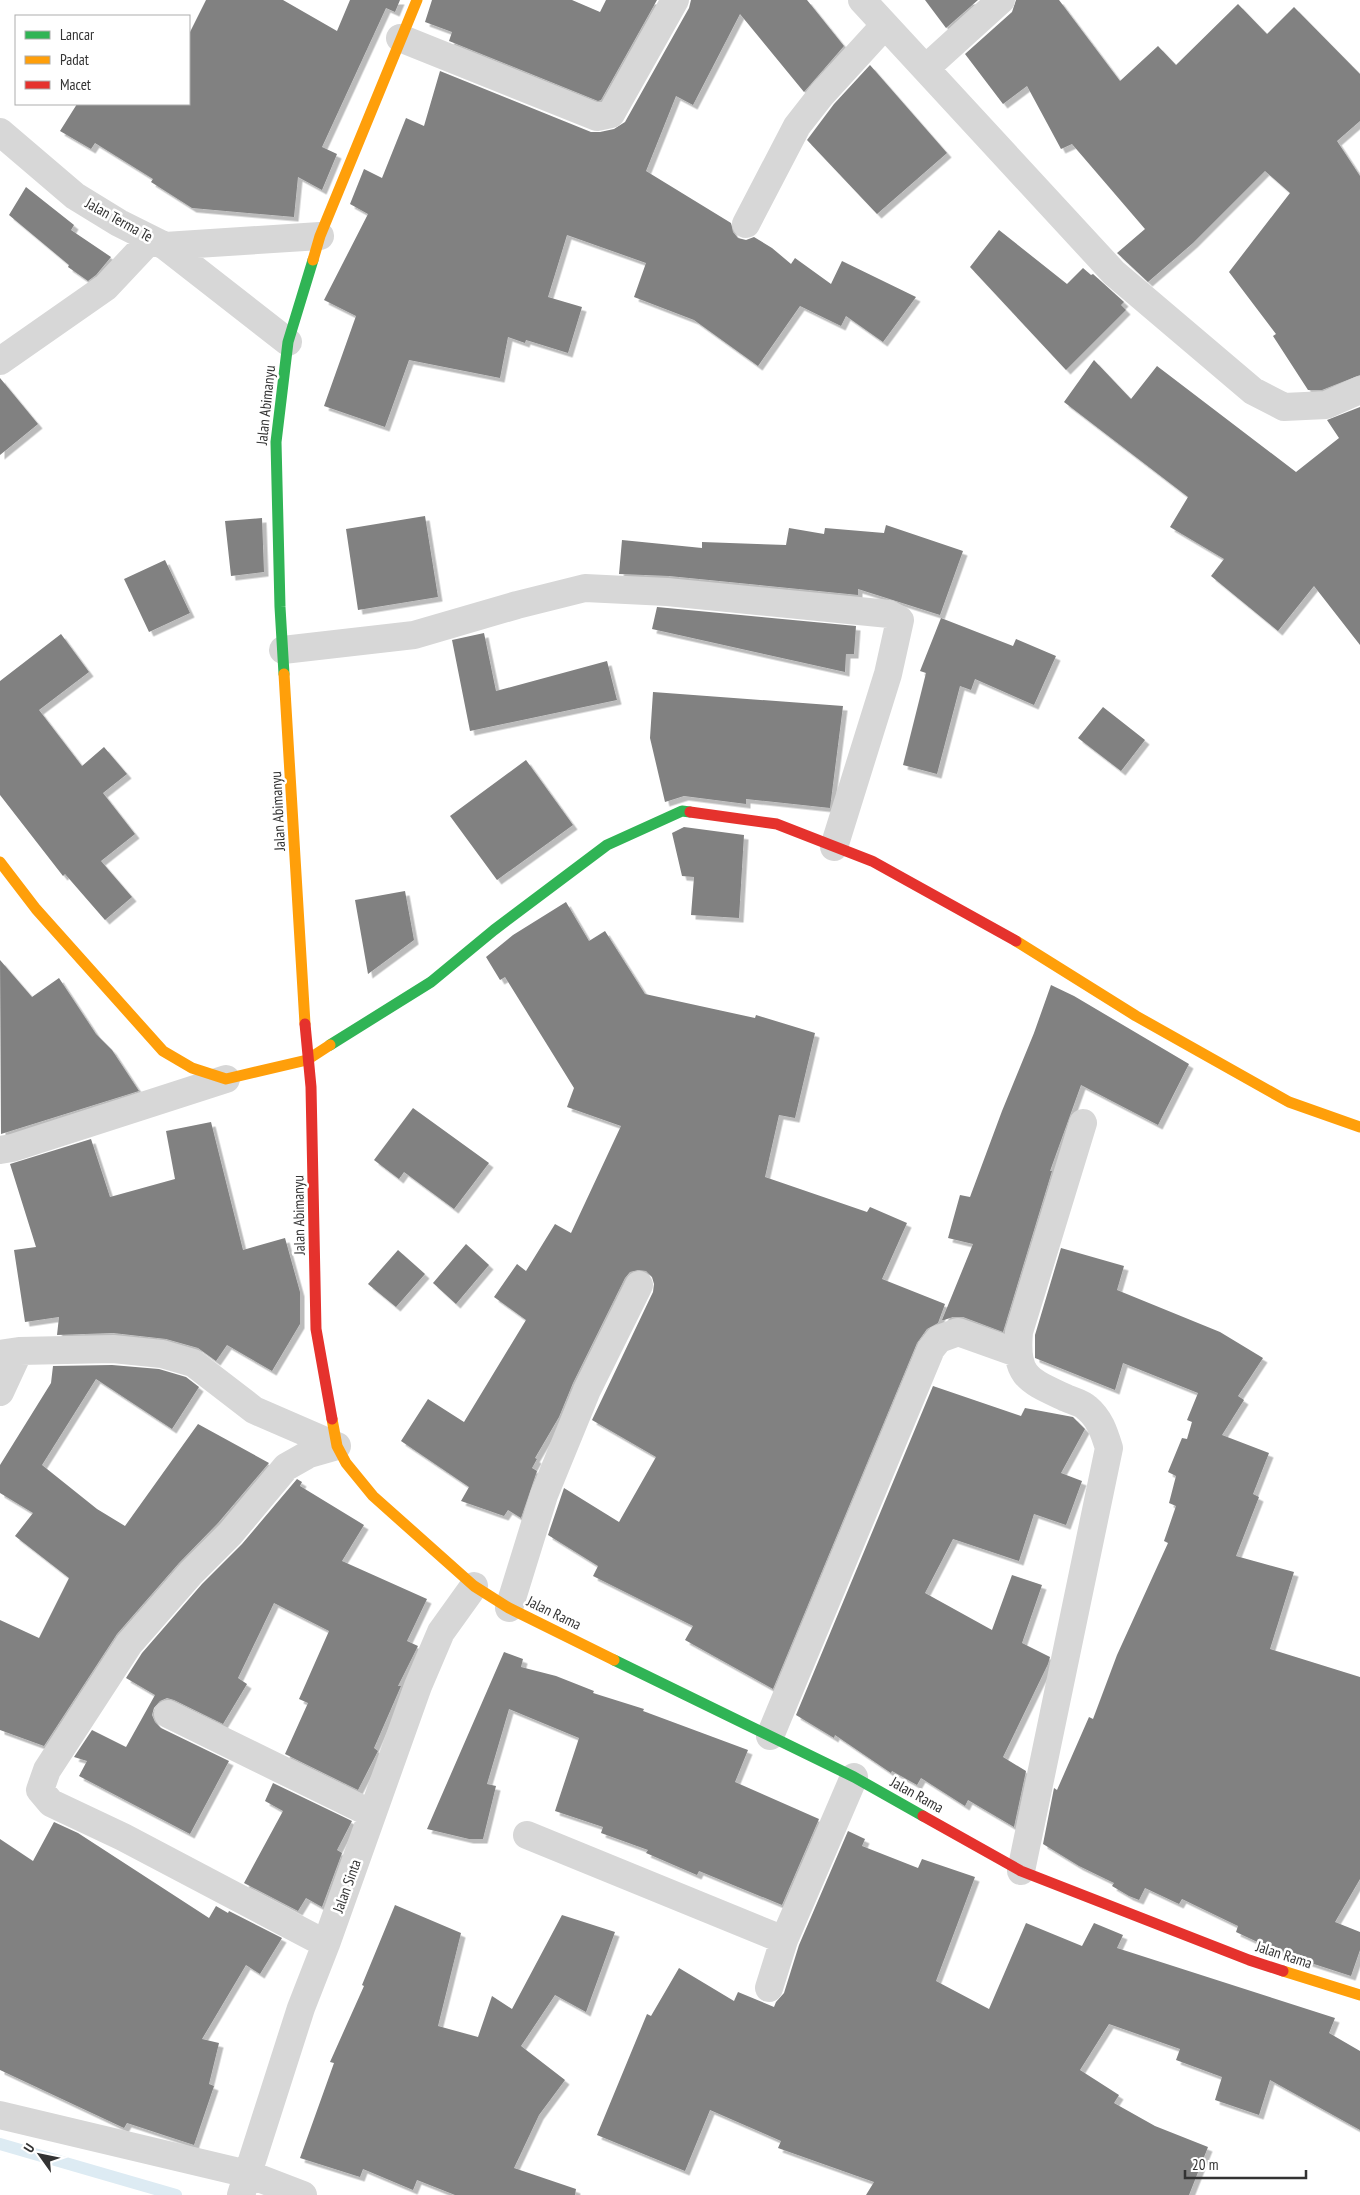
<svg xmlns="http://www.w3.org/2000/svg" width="1360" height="2195" font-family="'PT Sans Narrow',sans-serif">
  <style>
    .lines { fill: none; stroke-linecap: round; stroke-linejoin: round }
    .stream { stroke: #ddebf3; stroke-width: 12 }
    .building { fill: #818181; filter: url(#shadow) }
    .street { stroke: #d7d7d7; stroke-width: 28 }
    .fast { stroke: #30b455; stroke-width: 11 }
    .slow { stroke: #ff9f0a; stroke-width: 11 }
    .jam { stroke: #e5322d; stroke-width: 11 }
    .labels { text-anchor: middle; stroke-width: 5; stroke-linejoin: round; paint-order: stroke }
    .street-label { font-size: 15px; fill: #333; stroke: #fff }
  </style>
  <defs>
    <filter id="shadow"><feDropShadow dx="4.5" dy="4.5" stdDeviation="0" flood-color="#0004"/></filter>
  </defs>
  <rect width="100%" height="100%" fill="#fff"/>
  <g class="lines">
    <path class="stream" d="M 0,2144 L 176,2195"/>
  </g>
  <path class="building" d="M 206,0 L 283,0 L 337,31 L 350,0 L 400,0 L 395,12 L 386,8 L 322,147 L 337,154 L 322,190 L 298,177 L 294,217 L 192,208 L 151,182 L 153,179 L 95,143 L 91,149 L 60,131 L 77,104 L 189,104 L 189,34 Z
    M 432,0 L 572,0 L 600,12 L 606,0 L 657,0 L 601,100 L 598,101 L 449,41 L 452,32 L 425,22 Z
    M 691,0 L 807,0 L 844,46 L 804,92 L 740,14 L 693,105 L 676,96 L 646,171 L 731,223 L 733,232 L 738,238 L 746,240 L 754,237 L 772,248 L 791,264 L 795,258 L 831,284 L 842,261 L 916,297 L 883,342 L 846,316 L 841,326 L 800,306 L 758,366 L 694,320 L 634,297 L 646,263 L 567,235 L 548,297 L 582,307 L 568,353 L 526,340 L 525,343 L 508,337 L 500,378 L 409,360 L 385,427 L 324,406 L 356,316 L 324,300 L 368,214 L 350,204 L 364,169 L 382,178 L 406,118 L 424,126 L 440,71 L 591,132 L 600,132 L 614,129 L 625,122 L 689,8 Z
    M 925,0 L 978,0 L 946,28 Z
    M 1016,0 L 1059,0 L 1120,81 L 1158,46 L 1176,65 L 1238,4 L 1267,34 L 1294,7 L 1360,74 L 1360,121 L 1337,141 L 1360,176 L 1360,375 L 1322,390 L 1308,390 L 1273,336 L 1276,334 L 1229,272 L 1290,193 L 1265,171 L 1193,243 L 1148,282 L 1117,253 L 1145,229 L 1072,144 L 1061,149 L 1027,86 L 1003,104 L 965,54 L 1012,12 Z
    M 870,65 L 947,153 L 877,214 L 807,140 L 834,104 Z
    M 26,187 L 74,225 L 71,230 L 111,257 L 96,275 L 88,281 L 68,267 L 69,265 L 9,215 Z
    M 999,230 L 1067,284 L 1083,268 L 1091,275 L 1093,274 L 1124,302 L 1121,305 L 1126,310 L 1066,370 L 970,267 Z
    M 1094,360 L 1131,399 L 1157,366 L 1296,472 L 1339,438 L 1327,420 L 1360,407 L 1360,645 L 1314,586 L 1278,631 L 1211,576 L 1224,559 L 1170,527 L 1188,497 L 1064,402 Z
    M 0,378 L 38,424 L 0,455 Z
    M 425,516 L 438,597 L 358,610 L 346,529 Z
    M 262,518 L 264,572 L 231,576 L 225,521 Z
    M 886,525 L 963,551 L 940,615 L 858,589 L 858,595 L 669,576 L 619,574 L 622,540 L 702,548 L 702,542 L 786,545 L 789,528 L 824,534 L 825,528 L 884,533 Z
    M 165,560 L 190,613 L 149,632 L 124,579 Z
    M 657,607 L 856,626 L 854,654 L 846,654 L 845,672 L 652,629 Z
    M 941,618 L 1013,646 L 1016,639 L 1056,656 L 1034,705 L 975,679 L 971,690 L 960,686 L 937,774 L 903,765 L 926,673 L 920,671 Z
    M 484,633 L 496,691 L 607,661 L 617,700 L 470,731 L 452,640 Z
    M 61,634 L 89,672 L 39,710 L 82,766 L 104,747 L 127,774 L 103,793 L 135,834 L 101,861 L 132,897 L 105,920 L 65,874 L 63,876 L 0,795 L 0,681 Z
    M 653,692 L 843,706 L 830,808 L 746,799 L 746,804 L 684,796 L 665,802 L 650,738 Z
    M 1103,707 L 1145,740 L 1121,771 L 1078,738 Z
    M 526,760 L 573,825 L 497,880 L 450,816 Z
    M 684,827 L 744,835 L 739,918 L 691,915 L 694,877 L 682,876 L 672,833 Z
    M 405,891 L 414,940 L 368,974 L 355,900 Z
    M 566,902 L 589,941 L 605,931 L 645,994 L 755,1018 L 756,1015 L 815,1033 L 795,1118 L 779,1115 L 765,1177 L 867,1212 L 870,1207 L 907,1223 L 882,1279 L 945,1304 L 938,1323 L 927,1329 L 917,1343 L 773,1689 L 685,1640 L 693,1626 L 593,1576 L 598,1566 L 548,1535 L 564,1488 L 619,1522 L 656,1457 L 592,1420 L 653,1292 L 654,1284 L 652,1277 L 646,1271 L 638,1270 L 630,1272 L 625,1278 L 573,1383 L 559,1417 L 535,1458 L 537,1459 L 532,1468 L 537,1471 L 521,1518 L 508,1510 L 504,1516 L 461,1501 L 469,1487 L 401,1441 L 428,1399 L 464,1422 L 526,1320 L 494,1297 L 517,1264 L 526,1271 L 555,1224 L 571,1233 L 621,1126 L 567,1107 L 574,1088 L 505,977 L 500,980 L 486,957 L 513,935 Z
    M 0,960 L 32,997 L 59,978 L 96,1034 L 112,1050 L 139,1091 L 1,1134 Z
    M 1051,985 L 1074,996 L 1189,1064 L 1158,1125 L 1081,1085 L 1050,1171 L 1052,1171 L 1003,1332 L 963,1317 L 953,1317 L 944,1320 L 942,1320 L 973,1244 L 948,1238 L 960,1195 L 970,1197 L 1002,1111 L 1034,1033 Z
    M 413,1108 L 489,1163 L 454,1209 L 404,1172 L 399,1179 L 374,1160 Z
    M 211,1122 L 243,1250 L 285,1238 L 300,1292 L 300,1324 L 272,1371 L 227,1345 L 216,1361 L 198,1348 L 166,1339 L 113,1333 L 57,1335 L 59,1317 L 25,1322 L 14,1250 L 36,1247 L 10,1164 L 91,1139 L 110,1197 L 175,1179 L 166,1131 Z
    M 466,1244 L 489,1265 L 456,1304 L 433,1283 Z
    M 1061,1248 L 1124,1266 L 1117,1290 L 1220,1332 L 1263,1358 L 1238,1396 L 1244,1400 L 1222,1435 L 1269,1453 L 1253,1494 L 1259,1497 L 1236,1556 L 1294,1572 L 1270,1649 L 1360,1677 L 1360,1879 L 1335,1922 L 1360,1932 L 1360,1950 L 1351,1976 L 1283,1954 L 1236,1932 L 1238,1926 L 1182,1899 L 1179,1904 L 1145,1888 L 1139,1900 L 1129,1896 L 1112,1886 L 1114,1883 L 1079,1866 L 1043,1844 L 1054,1788 L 1057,1790 L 1089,1717 L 1093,1719 L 1117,1655 L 1168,1543 L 1164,1541 L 1176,1506 L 1169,1503 L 1176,1476 L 1168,1472 L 1182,1438 L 1187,1439 L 1192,1422 L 1187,1420 L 1198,1393 L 1123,1363 L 1115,1390 L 1035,1358 L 1035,1335 Z
    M 398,1250 L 425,1274 L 396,1307 L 368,1284 Z
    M 112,1365 L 159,1369 L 186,1377 L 199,1387 L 172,1429 L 96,1379 L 42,1465 L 97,1509 L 125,1526 L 198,1424 L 269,1463 L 218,1523 L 179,1563 L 117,1634 L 44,1746 L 0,1730 L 0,1620 L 39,1638 L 69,1578 L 15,1536 L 33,1513 L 0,1493 L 0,1465 L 51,1383 L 53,1366 Z
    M 933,1386 L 1021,1416 L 1025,1408 L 1073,1417 L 1085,1429 L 1061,1473 L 1082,1481 L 1066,1525 L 1034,1514 L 1019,1561 L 953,1539 L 925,1593 L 992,1630 L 1012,1575 L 1042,1585 L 1022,1643 L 1050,1657 L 1048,1664 L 1003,1757 L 1026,1771 L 1014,1827 L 968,1800 L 965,1806 L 921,1778 L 917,1785 L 892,1771 L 891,1773 L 835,1735 L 834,1738 L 796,1715 Z
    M 297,1479 L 302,1482 L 300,1486 L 364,1525 L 342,1561 L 427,1599 L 407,1641 L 418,1646 L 398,1686 L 401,1686 L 374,1748 L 378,1751 L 358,1790 L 285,1754 L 308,1703 L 299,1699 L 329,1631 L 274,1603 L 238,1678 L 247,1684 L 223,1724 L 174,1700 L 167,1698 L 160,1701 L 154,1708 L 152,1715 L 155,1722 L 161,1728 L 229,1761 L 190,1834 L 79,1776 L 87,1761 L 74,1757 L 92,1730 L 126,1747 L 155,1695 L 126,1678 L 142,1653 L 202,1584 L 242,1544 Z
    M 504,1652 L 523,1659 L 521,1667 L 556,1676 L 594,1691 L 593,1693 L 644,1709 L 643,1711 L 748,1750 L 735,1782 L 819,1819 L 782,1905 L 699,1871 L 697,1875 L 646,1853 L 648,1850 L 601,1833 L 603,1827 L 555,1811 L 579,1738 L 509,1709 L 487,1784 L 496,1786 L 483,1839 L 469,1839 L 427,1829 Z
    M 273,1783 L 352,1821 L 337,1850 L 342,1853 L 322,1907 L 306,1898 L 298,1911 L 244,1883 L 283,1811 L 265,1801 Z
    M 54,1822 L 78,1833 L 209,1918 L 216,1906 L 228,1913 L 229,1911 L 282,1938 L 260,1974 L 246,1965 L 202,2039 L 219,2043 L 209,2084 L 214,2086 L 194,2145 L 127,2123 L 124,2128 L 0,2070 L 0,1839 L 33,1861 Z
    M 848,1831 L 865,1839 L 862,1846 L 918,1868 L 922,1859 L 975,1877 L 936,1981 L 989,2009 L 1026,1923 L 1082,1946 L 1094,1923 L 1123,1935 L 1117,1948 L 1335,2018 L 1329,2033 L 1360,2051 L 1360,2130 L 1270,2080 L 1259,2115 L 1215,2100 L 1222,2077 L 1176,2060 L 1180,2049 L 1109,2024 L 1080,2070 L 1119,2095 L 1114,2103 L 1155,2126 L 1208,2147 L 1189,2195 L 866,2195 L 874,2182 L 778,2148 L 781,2141 L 710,2110 L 685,2171 L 597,2135 L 647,2014 L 651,2016 L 679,1968 L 734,2001 L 738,1992 L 774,2007 L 776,2002 L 784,1993 L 799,1945 Z
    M 395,1905 L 461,1933 L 438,2026 L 478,2037 L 492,1996 L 512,2009 L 562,1915 L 615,1932 L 586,2012 L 555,1995 L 521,2046 L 565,2080 L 539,2115 L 514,2168 L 576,2189 L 575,2195 L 455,2195 L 417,2180 L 413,2190 L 363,2169 L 360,2177 L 300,2158 L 334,2063 L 330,2062 L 364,1986 L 362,1985 Z"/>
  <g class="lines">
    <path class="street" d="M 862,0 L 1114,273 L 1253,391 L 1284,407 L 1326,405 L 1360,390
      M 400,38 L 597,117 L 611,114 L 675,0
      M 926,68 L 1001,0
      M 0,132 L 75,196 L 119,223 L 165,246 L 320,236
      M 746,224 L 797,126 L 822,94 L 885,25
      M 165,246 L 288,342
      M 0,361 L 106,287 L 151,239
      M 283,650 L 414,635 L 517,605 L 585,588 L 667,592 L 889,614 L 900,620 L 888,674 L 834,847
      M 0,1150 L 12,1148 L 226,1079
      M 0,1354 L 19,1351 L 113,1349 L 162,1354 L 193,1363 L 254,1410 L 337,1446
      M 0,1392 L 19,1351
      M 509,1608 L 544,1495 L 587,1390 L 639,1285
      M 168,1714 L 372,1814
      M 770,1736 L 931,1349 L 939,1339 L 958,1332 L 1017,1353
      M 527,1835 L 784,1940
      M 1021,1871 L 1109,1448 C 1104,1432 1100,1419 1087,1408 C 1082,1403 1073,1401 1066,1398 C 1028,1380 1015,1377 1019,1332 L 1083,1123
      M 326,1944 L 123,1837 L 51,1803 L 40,1790 L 47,1770 L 129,1644 L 191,1573 L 230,1534 L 286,1467 L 309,1454 L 337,1446
      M 769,1988 L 784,1940 L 854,1777
      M 0,2115 L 248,2174 L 303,2195
      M 241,2195 L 301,2008 L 326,1944 L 418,1686 L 441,1632 L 474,1586"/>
    <path class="fast" d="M 284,674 L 280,607 L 276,442 L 288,342 L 313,260
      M 330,1045 L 431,982 L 494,930 L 607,845 L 682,811 L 690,812
      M 614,1660 L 854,1777 L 923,1816"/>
    <path class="slow" d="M 313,260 L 320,236 L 417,0
      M 284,674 L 305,1024
      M 0,862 L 36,909 L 163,1051 L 192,1068 L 226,1079 L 307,1060 L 330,1045
      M 1016,941 L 1136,1016 L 1289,1102 L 1360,1127
      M 332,1419 L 337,1446 L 346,1463 L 373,1496 L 474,1586 L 509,1608 L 614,1660
      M 1283,1971 L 1360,1995"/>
    <path class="jam" d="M 690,812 L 777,824 L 872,861 L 1016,941
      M 305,1024 L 311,1087 L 316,1329 L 332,1419
      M 923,1816 L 1021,1871 L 1249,1960 L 1283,1971"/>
  </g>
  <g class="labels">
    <g class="street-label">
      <text transform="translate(119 220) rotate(29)" y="5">Jalan Terma Te</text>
      <text transform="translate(266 405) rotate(-84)" y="5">Jalan Abimanyu</text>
      <text transform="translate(278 811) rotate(-93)" y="5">Jalan Abimanyu</text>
      <text transform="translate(299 1215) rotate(-91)" y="5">Jalan Abimanyu</text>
      <text transform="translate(554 1613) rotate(26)" y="5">Jalan Rama</text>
      <text transform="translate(917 1795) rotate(29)" y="5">Jalan Rama</text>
      <text transform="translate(347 1886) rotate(-70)" y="5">Jalan Sinta</text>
      <text transform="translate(1284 1955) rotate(18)" y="5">Jalan Rama</text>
    </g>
  </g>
  <rect x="15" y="15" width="175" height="90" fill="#ffffff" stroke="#adadad"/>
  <rect x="25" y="31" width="25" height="8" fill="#30b455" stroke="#adadad"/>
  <text x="60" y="40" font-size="15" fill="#333333">Lancar</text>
  <rect x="25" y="56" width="25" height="8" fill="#ff9f0a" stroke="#adadad"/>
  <text x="60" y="65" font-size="15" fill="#333333">Padat</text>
  <rect x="25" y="81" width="25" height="8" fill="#e5322d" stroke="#adadad"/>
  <text x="60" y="90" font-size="15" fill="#333333">Macet</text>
  <g transform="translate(40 2155) rotate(303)" stroke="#ffffff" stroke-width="4" paint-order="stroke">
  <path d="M0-4L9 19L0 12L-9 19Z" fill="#333333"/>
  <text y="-8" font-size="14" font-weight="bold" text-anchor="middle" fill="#333333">U</text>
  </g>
  <path d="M1185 2170v8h121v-8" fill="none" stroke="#333333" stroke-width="2.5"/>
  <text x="1192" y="2170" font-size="15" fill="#333333" stroke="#ffffff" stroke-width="4" paint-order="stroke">20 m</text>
</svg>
